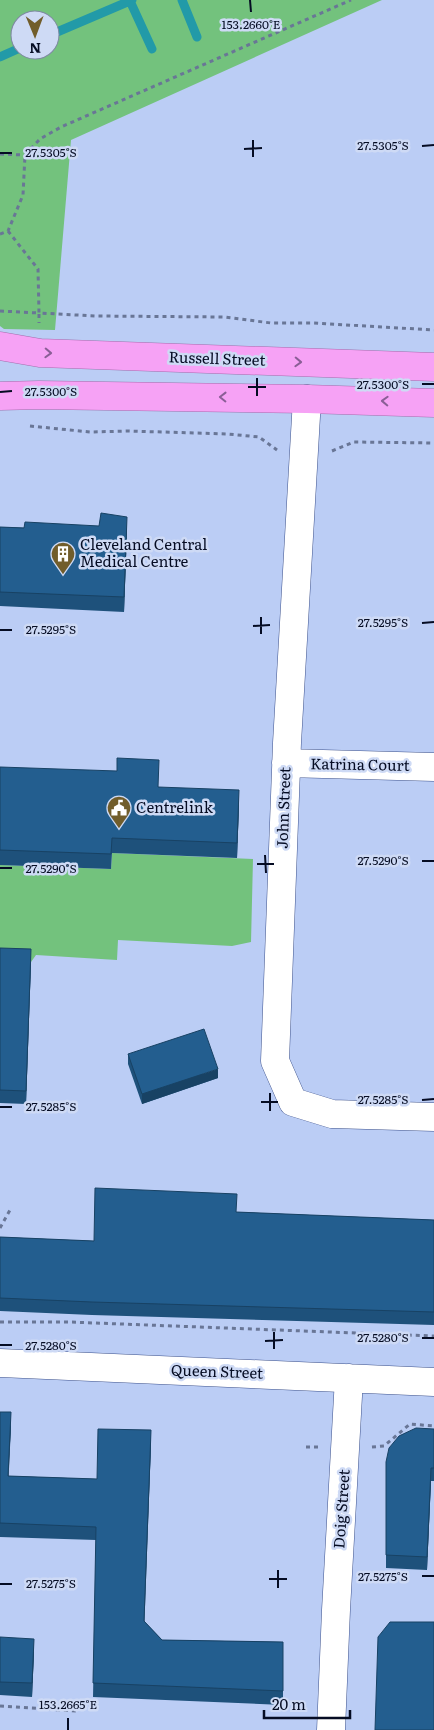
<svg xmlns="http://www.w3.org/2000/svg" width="434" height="1730" font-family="Literata,serif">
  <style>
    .green { fill: #73c27d; fill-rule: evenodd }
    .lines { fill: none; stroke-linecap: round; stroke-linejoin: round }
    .stream { stroke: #229aa8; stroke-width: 9 }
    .minor-casing { stroke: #3c518c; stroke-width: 29 }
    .highway-casing { stroke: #a26eac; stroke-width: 29 }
    .path { stroke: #697696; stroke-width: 3; stroke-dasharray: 4 4; stroke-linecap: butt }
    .minor { stroke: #fff; stroke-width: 28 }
    .highway { stroke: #f6a2f5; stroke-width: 28 }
    .wall { fill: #1e517b }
    .shaded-wall { fill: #184264 }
    .building { fill: #235e8f; stroke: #184264 }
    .oneway { stroke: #8a5e96 }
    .ticks { fill: none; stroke: #050c23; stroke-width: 2 }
    .labels { text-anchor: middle; stroke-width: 5; stroke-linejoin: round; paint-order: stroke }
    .street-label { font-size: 15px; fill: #050c23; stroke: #cedaf5 }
    .poi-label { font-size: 15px; fill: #050c23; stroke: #cedaf5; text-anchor: start }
    .ticks-label { font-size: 12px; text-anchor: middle; fill: #050c23; stroke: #cedaf5; stroke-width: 5; stroke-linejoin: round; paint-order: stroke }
  </style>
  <rect width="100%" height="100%" fill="#bbcdf5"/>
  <path class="green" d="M 0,0 L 382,0 L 71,140 L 55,330 L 4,329 L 0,326 ZM 20,20 L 50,20 L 50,50 L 20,50 Z
    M 112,853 L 253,859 L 251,942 L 232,946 L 118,940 L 117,960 L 36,955 L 31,962 L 0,960 L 0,865 L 111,869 Z"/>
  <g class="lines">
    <path class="stream" d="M 182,0 L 197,37
      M 130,1 L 152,49
      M 50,35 L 132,0
      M 0,57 L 20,48"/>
    <defs>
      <path id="minor" d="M 307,399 L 287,743 L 275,1061 L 293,1102 L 332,1114 L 434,1117
        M 286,763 L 434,767
        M 0,1363 L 434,1382
        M 331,1730 L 336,1610 L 349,1378"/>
      <path id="highway" d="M 0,346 L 40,353 L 434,367
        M 0,396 L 39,395 L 307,399 L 434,403"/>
    </defs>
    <use href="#minor" class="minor-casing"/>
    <use href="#highway" class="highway-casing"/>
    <path class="path" d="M 0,154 L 25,155
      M 8,231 L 38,269 L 39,313 L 95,316 L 224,317 L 271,323 L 313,323 L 434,330
      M 0,234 L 8,231 L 23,195 L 25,155 L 40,139 L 61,127 L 351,0
      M 0,311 L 39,313 L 39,323
      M 30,426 L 90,432 L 129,431 L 228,434 L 259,437 L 277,450
      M 332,451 L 354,442 L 434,443
      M 0,1228 L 10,1210
      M 0,1322 L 69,1322 L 434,1336
      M 306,1447 L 318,1447
      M 372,1447 L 384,1446 L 410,1424 L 434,1426
      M 0,1706 L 76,1711"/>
    <use href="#minor" class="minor"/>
    <use href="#highway" class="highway"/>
  </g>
  <path class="wall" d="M 0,527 L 127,531 L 124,612 L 0,606 Z
    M 0,767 L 159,787 L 239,805 L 237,858 L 112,853 L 111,869 L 0,865 Z
    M 0,948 L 31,962 L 26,1104 L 0,1103 Z
    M 128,1054 L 218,1078 L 142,1104 L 128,1064 Z
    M 236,1212 L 434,1220 L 434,1325 L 92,1315 L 0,1311 L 0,1237 L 94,1241 Z
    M 0,1412 L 11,1426 L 8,1476 L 97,1479 L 151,1444 L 144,1621 L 162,1640 L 283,1642 L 283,1705 L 93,1697 L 96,1540 L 0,1537 Z
    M 434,1429 L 434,1481 L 431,1481 L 427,1570 L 386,1568 L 386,1462 Z
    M 0,1637 L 34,1652 L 32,1697 L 0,1695 Z"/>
  <path class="shaded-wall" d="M 127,517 L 127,531 L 124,612 L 124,597 Z
    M 239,790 L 239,805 L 237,858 L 237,843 Z
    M 31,949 L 31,962 L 26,1104 L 26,1091 Z
    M 218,1069 L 218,1078 L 142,1104 L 142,1094 Z
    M 11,1412 L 11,1426 L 8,1490 L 8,1476 Z
    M 151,1430 L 151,1444 L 144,1634 L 144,1621 Z
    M 431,1468 L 431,1481 L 427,1570 L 427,1557 Z
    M 34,1639 L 34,1652 L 32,1697 L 32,1683 Z"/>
  <path class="building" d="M 101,513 L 127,517 L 124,597 L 0,592 L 0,527 L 24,528 L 25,522 L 99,526 Z
    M 117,758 L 159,760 L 158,787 L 239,790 L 237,843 L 112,838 L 111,854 L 0,850 L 0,767 L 117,771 Z
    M 0,948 L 31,949 L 26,1091 L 0,1090 Z
    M 204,1029 L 218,1069 L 142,1094 L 128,1054 Z
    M 95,1188 L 237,1194 L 236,1212 L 434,1220 L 434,1312 L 92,1302 L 0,1298 L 0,1237 L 94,1241 Z
    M 0,1412 L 11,1412 L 8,1476 L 97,1479 L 98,1429 L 151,1430 L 144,1621 L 162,1640 L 283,1642 L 283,1691 L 93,1683 L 96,1527 L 0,1523 Z
    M 416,1428 L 434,1429 L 434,1468 L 431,1468 L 427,1557 L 386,1555 L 386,1462 L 389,1448 L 399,1436 Z
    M 390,1622 L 434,1622 L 434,1730 L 375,1730 L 378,1637 Z
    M 0,1637 L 34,1639 L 32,1683 L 0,1682 Z"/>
  <defs><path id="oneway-chevron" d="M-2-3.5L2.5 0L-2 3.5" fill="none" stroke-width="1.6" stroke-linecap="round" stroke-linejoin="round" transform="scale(1.25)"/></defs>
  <g class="oneway">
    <use href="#oneway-chevron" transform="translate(48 353) rotate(2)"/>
    <use href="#oneway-chevron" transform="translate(298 362) rotate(2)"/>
    <use href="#oneway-chevron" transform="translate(223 397) rotate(-179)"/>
    <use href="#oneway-chevron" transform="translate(385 401) rotate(-178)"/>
  </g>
  <path class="ticks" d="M 250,0 L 251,12M 253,140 L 253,157M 422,146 L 434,145M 244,149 L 262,148M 0,153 L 12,153M 257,378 L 257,396M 422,384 L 434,384M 248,387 L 266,387M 0,392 L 12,391M 261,617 L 261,634M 422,623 L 434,622M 253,626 L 270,625M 0,630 L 12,630M 265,855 L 266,873M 422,861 L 434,861M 257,864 L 274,864M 0,868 L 12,868M 270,1093 L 270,1111M 422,1100 L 434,1099M 261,1102 L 278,1102M 0,1107 L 12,1107M 274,1332 L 274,1349M 422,1338 L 434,1338M 265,1341 L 283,1340M 0,1345 L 12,1345M 278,1570 L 278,1588M 422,1576 L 434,1576M 269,1579 L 287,1579M 0,1584 L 12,1584M 68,1718 L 68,1730"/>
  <defs>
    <symbol id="building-pin" viewBox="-11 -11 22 30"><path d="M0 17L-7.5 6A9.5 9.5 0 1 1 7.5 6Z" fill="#715d2b" stroke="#cedaf5"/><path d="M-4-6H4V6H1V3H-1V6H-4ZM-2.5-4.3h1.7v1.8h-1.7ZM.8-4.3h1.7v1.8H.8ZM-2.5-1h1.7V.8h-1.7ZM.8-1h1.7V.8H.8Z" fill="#fff"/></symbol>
    <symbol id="civic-pin" viewBox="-11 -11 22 30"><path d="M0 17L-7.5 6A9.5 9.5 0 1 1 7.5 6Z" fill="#715d2b" stroke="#cedaf5"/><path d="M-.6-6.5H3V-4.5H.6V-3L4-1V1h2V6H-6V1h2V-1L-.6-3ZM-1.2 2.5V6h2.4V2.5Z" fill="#fff"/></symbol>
  </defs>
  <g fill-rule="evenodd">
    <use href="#building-pin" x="49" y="540" width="28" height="38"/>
    <use href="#civic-pin" x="105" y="794" width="28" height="38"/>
  </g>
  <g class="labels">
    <g class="street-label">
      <text transform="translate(217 359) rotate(2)" y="5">Russell Street</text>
      <text transform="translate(360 765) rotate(1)" y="5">Katrina Court</text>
      <text transform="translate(284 808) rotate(-88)" y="5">John Street</text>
      <text transform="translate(217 1372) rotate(2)" y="5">Queen Street</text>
      <text transform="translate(342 1509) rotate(-86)" y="5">Doig Street</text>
    </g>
    <g class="poi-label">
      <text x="80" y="550">Cleveland Central<tspan x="80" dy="17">Medical Centre</tspan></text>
      <text x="136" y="813">Centrelink</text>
    </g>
  </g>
  <g class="ticks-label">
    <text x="251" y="29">153.2660°E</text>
    <text x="383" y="150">27.5305°S</text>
    <text x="51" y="157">27.5305°S</text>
    <text x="383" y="389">27.5300°S</text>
    <text x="51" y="396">27.5300°S</text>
    <text x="383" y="627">27.5295°S</text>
    <text x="51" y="634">27.5295°S</text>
    <text x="383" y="865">27.5290°S</text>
    <text x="51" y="873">27.5290°S</text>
    <text x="383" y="1104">27.5285°S</text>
    <text x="51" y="1111">27.5285°S</text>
    <text x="383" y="1342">27.5280°S</text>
    <text x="51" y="1350">27.5280°S</text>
    <text x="383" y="1581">27.5275°S</text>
    <text x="51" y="1588">27.5275°S</text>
    <text x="68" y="1709">153.2665°E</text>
  </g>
  <g transform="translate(35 35) rotate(179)"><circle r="24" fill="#cedaf5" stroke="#7e88a1"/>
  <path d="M0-4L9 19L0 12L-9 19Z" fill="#715d2b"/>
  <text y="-8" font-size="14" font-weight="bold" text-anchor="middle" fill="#050c23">N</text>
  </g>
  <path d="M264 1710v8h86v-8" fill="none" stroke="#050c23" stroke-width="2.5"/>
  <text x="272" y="1710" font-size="15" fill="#050c23" stroke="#cedaf5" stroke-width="4" paint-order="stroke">20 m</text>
</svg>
